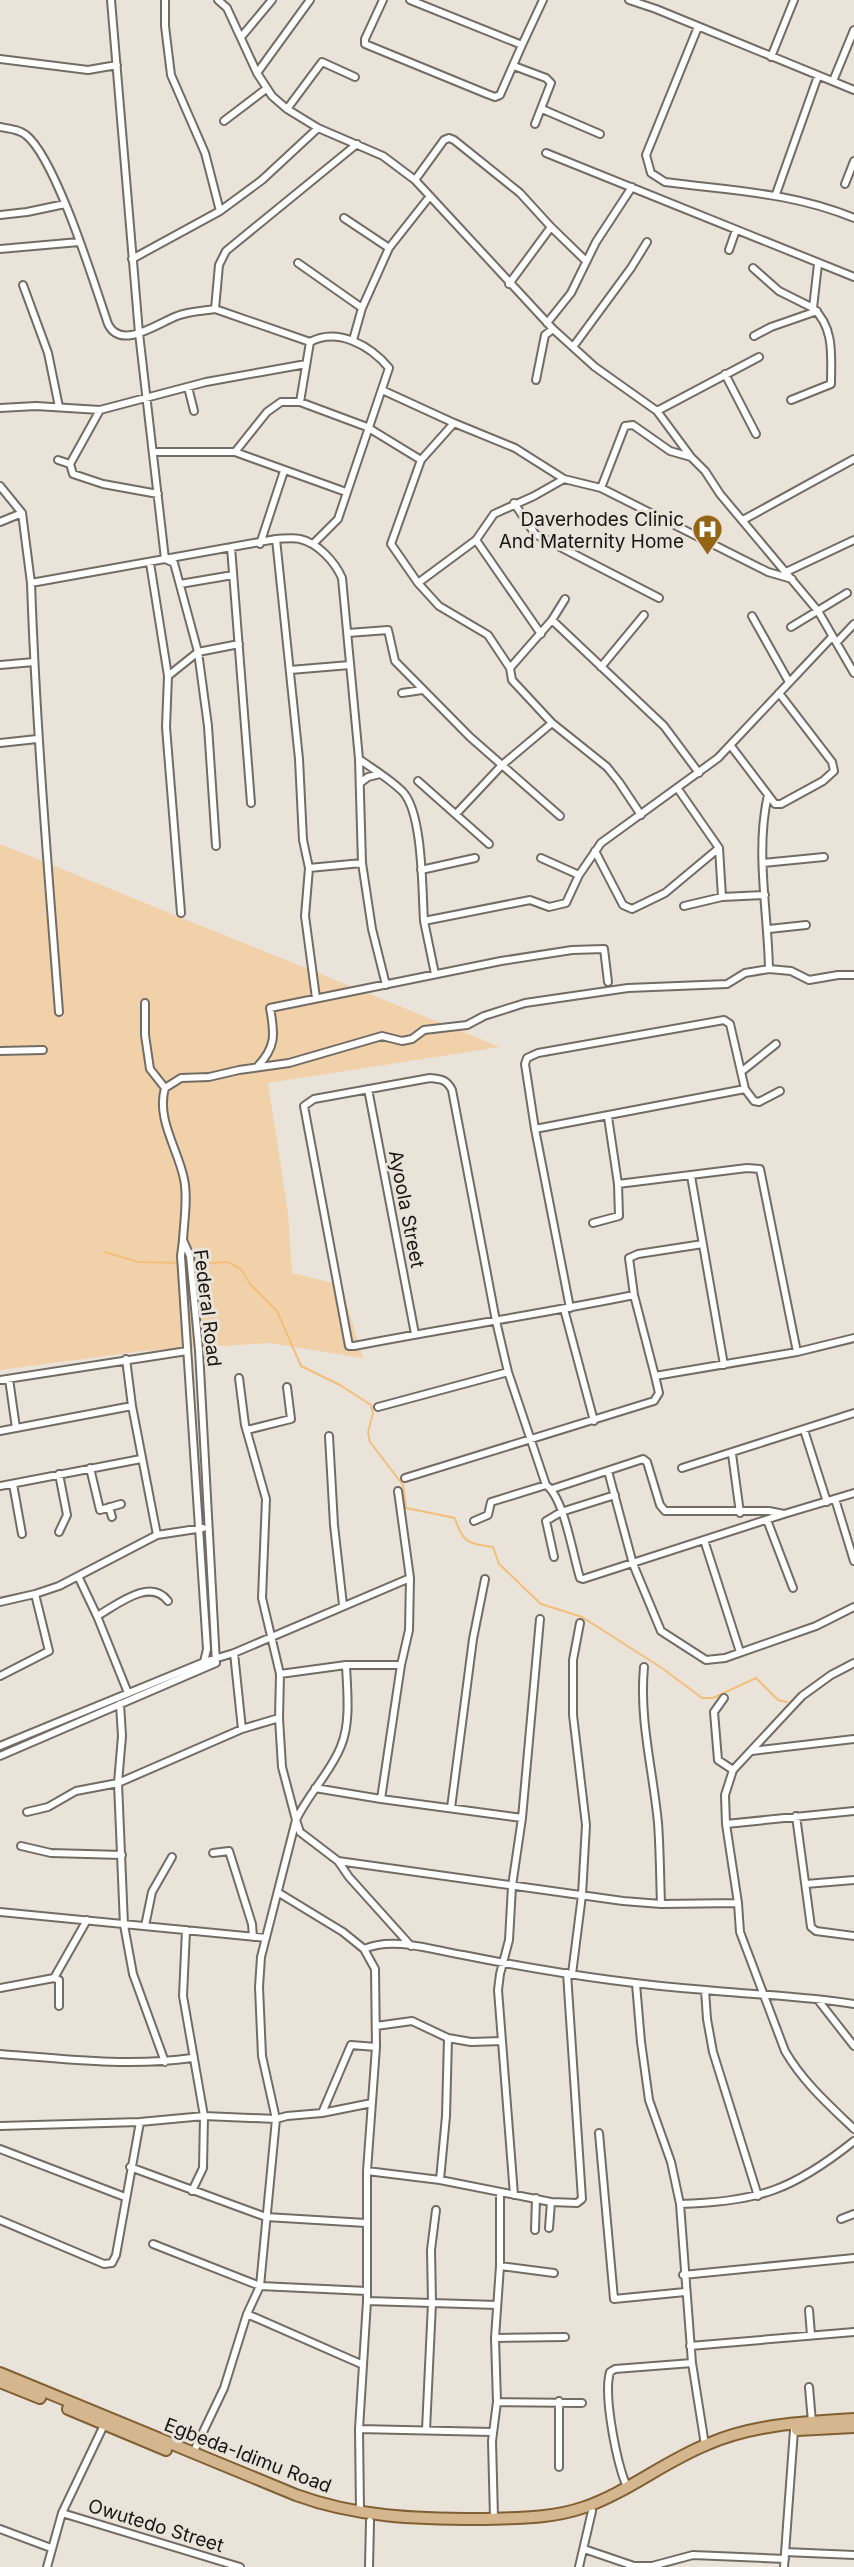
<svg xmlns="http://www.w3.org/2000/svg" width="854" height="2567" font-family="Inter,sans-serif">
  <style>
    .green { fill: #f0d1a9 }
    .lines { fill: none; stroke-linecap: round; stroke-linejoin: round }
    .stream { stroke: #f2bf7a; stroke-width: 2 }
    .street-casing { stroke: #736c64; stroke-width: 10 }
    .primary-casing { stroke: #806032; stroke-width: 14 }
    .street { stroke: #fff; stroke-width: 6 }
    .primary { stroke: #d4b78e; stroke-width: 10 }
    .labels { text-anchor: middle; stroke-width: 6; stroke-linejoin: round; paint-order: stroke }
    .poi-label { font-size: 19px; fill: #191714; stroke: #eae3d9; text-anchor: end }
    .street-label { font-size: 19px; fill: #191714; stroke: #eae3d9 }
  </style>
  <rect width="100%" height="100%" fill="#eae3d9"/>
  <path class="green" d="M 0,844 L 500,1047 L 268,1083 L 288,1212 L 292,1273 L 341,1285 L 363,1358 L 269,1343 L 143,1351 L 0,1370 Z"/>
  <g class="lines">
    <path class="stream" d="M 105,1252 L 138,1262 L 187,1263
      M 193,1264 L 228,1262 L 241,1269 L 250,1284 L 277,1311 L 301,1366 L 340,1385 L 371,1405 L 373,1413 L 368,1432 L 370,1442 L 403,1485 L 406,1508 L 455,1518 C 462,1542 468,1544 493,1547 L 499,1564 L 541,1604 L 582,1617 L 662,1668 L 702,1698 L 713,1698 L 756,1678 L 778,1700 L 787,1702"/>
    <defs>
      <path id="street" d="M 111,0 L 139,333 L 165,559 L 174,563 L 198,652 L 208,726 L 216,846
        M 165,0 L 165,26 L 171,75 L 205,153 L 220,211
        M 218,0 L 227,8 L 257,73 L 272,96 L 287,109 L 318,128 L 383,156 L 415,180 L 553,329 L 595,367 L 657,411 L 691,457 L 705,471 L 720,494 L 818,611 L 854,673
        M 383,0 L 365,39 L 365,44 L 487,94 L 495,97 L 500,95 L 522,45
        M 410,0 L 522,45 L 543,0
        M 629,0 L 656,9 L 854,90
        M 698,27 L 646,155 L 651,173 L 665,182 C 731,191 791,192 854,218
        M 242,36 L 272,0
        M 771,57 L 794,0
        M 0,59 L 88,70 L 117,65
        M 514,66 L 546,78 L 551,83 L 535,124
        M 257,73 L 310,0
        M 833,81 L 854,30
        M 287,109 L 322,62 L 355,77
        M 542,109 L 600,134
        M 224,121 L 266,89
        M 0,127 C 10,129 18,129 26,135 C 56,159 94,283 108,324 C 121,351 158,323 177,316 C 189,311 203,311 215,309 L 219,265 L 226,251 L 357,144
        M 546,153 L 854,277
        M 415,180 L 444,140 L 449,138 L 454,140 L 520,193 L 551,227 L 586,261
        M 845,184 L 854,161
        M 776,194 L 818,76
        M 0,215 L 27,212 L 65,204
        M 344,218 L 389,248
        M 0,249 L 79,242
        M 729,250 L 736,230
        M 132,259 L 220,211 L 262,180 L 318,128
        M 298,263 L 362,308
        M 753,268 L 779,291 L 813,308
        M 509,284 L 551,227
        M 23,285 L 48,353 L 59,407
        M 215,309 L 310,342 C 338,327 371,346 389,368 L 338,519 L 313,544
        M 547,323 L 571,293 L 596,242 L 632,187
        M 754,336 L 771,327 L 817,311
        M 353,340 L 362,308 L 389,248 L 430,196
        M 573,347 L 631,268 L 647,242
        M 725,374 L 756,434
        M 536,380 L 545,335 L 553,329
        M 188,387 L 194,411
        M 382,390 L 454,423 L 515,448 L 564,479 L 601,488 L 768,572 L 792,579
        M 791,400 L 831,384 C 831,357 835,328 813,308 L 818,264
        M 300,402 L 310,342
        M 0,408 L 36,406 L 100,410 L 206,382 L 306,364
        M 657,411 L 759,357
        M 454,423 L 421,460 L 391,544 L 418,583 L 439,606 L 488,635 L 510,668 L 512,680 L 552,723 L 607,767 L 619,782 L 641,815
        M 154,452 L 235,452 L 346,492
        M 235,452 L 267,412 L 281,402 L 300,402 L 367,427 L 421,460
        M 58,460 L 70,464 L 73,474 L 103,484 L 158,494
        M 70,464 L 100,410
        M 0,486 L 22,513 L 0,522
        M 601,488 L 625,426 L 633,425 L 670,451 L 691,457
        M 514,503 L 535,534 L 659,598
        M 22,513 L 31,583
        M 743,520 L 854,459
        M 276,539 L 299,759 L 303,840 L 309,868 L 305,916 L 316,998
        M 476,540 L 541,634
        M 260,544 L 284,471
        M 231,547 L 251,803
        M 150,563 L 168,676 L 166,727 L 181,913
        M 786,572 L 854,540
        M 418,583 L 476,540 L 494,514 L 534,496 L 564,479
        M 180,584 L 233,575
        M 752,616 L 789,682
        M 552,620 L 664,726 L 699,773
        M 791,627 L 847,593
        M 348,633 L 388,630 L 395,661 L 470,737 L 560,816
        M 837,642 L 854,624
        M 0,665 L 34,662
        M 601,667 L 644,615
        M 510,668 L 552,620 L 565,599
        M 290,670 L 350,665
        M 168,676 L 198,652 L 239,644
        M 402,693 L 422,690
        M 0,743 L 37,739
        M 731,746 L 775,804 L 781,804 L 823,781 L 834,771 L 832,762 L 779,693
        M 359,759 L 362,863 L 372,929 L 386,985
        M 418,781 L 489,844
        M 360,783 L 368,777 L 380,774
        M 678,789 L 719,848 L 722,897
        M 768,795 C 755,851 768,912 769,969
        M 456,814 L 502,765 L 552,723
        M 595,851 L 623,905 L 632,909 L 665,893 L 719,848
        M 541,858 L 579,875
        M 763,863 L 824,857
        M 309,868 L 362,863
        M 421,870 L 475,858
        M 684,906 L 722,897 L 765,895
        M 424,921 L 435,974
        M 769,929 L 806,925
        M 145,1003 L 145,1035 L 150,1069 L 165,1088 L 181,1078 L 209,1077 L 239,1070 L 289,1063 L 382,1036 L 402,1041 L 412,1039 L 424,1030 L 467,1025 L 484,1016 L 525,1003 L 628,988 L 727,984 L 745,973 L 769,969 L 791,971 L 809,980 L 838,975 L 854,975
        M 59,1012 C 48,869 36,726 31,583 L 276,539 C 283,539 292,537 300,539 C 318,543 335,562 342,578 L 359,759 C 373,769 390,779 403,792 C 423,814 422,890 424,921 L 530,900 L 549,907 L 566,903 L 579,875 L 601,843 L 718,758 L 832,637
        M 0,1051 L 43,1050
        M 257,1067 C 276,1047 275,1035 270,1008 L 501,961 L 572,950 L 604,949 L 608,982
        M 741,1072 L 776,1044
        M 165,1088 C 156,1119 178,1149 184,1179 C 188,1198 184,1221 183,1240
        M 368,1089 L 415,1334
        M 745,1089 L 754,1101 L 759,1102 L 780,1091
        M 608,1117 L 618,1184 L 747,1168 L 760,1169 L 797,1352
        M 535,1129 L 745,1089 L 730,1024 L 724,1020 L 538,1053 L 527,1058 L 525,1064 L 535,1129 L 570,1308
        M 691,1176 L 724,1365
        M 593,1223 L 619,1216 L 618,1184
        M 634,1295 C 541,1314 447,1328 354,1346 L 349,1346 L 304,1106 L 314,1099 L 430,1078 C 442,1079 447,1080 452,1090 L 496,1321 L 508,1372 L 546,1485 C 564,1497 573,1556 580,1578 L 583,1579 L 784,1514 L 854,1493
        M 564,1309 L 594,1421
        M 655,1376 L 634,1295 L 629,1258 L 638,1254 L 703,1244
        M 239,1378 L 245,1425 L 266,1499 L 262,1598 L 280,1674 L 279,1718 L 282,1767 L 296,1820 L 300,1832 L 338,1861 L 349,1877 L 411,1946
        M 9,1379 L 16,1428
        M 0,1380 L 187,1351
        M 378,1407 L 508,1372
        M 247,1430 L 291,1419 L 287,1387
        M 804,1430 L 827,1502
        M 0,1431 L 132,1406
        M 329,1436 L 334,1525 L 343,1605
        M 732,1454 L 740,1513
        M 90,1468 L 100,1510 L 121,1504
        M 682,1468 L 854,1413
        M 608,1471 L 633,1564 L 661,1631 L 706,1660 L 725,1658 L 816,1626 L 854,1607
        M 405,1478 L 654,1401 L 659,1393 L 655,1376 L 797,1352 L 854,1338
        M 13,1484 L 22,1534
        M 0,1486 L 141,1459
        M 552,1489 L 643,1459 L 647,1462 L 660,1505 L 665,1511 L 769,1511 L 784,1514
        M 398,1491 L 410,1578
        M 835,1499 L 854,1561
        M 109,1507 L 112,1517
        M 767,1520 L 793,1588
        M 474,1521 L 488,1515 L 491,1502 L 546,1485
        M 59,1532 L 67,1515 L 59,1474
        M 157,1535 L 203,1528
        M 704,1540 L 740,1652
        M 554,1557 L 546,1521 L 561,1512 L 615,1495
        M 78,1576 L 97,1616 L 128,1693
        M 0,1602 L 35,1594 L 59,1586 L 157,1535 L 132,1406 L 126,1359
        M 97,1616 C 117,1605 150,1577 168,1601
        M 234,1653 L 242,1729
        M 854,1663 L 831,1675 L 802,1696 L 733,1770 L 725,1795 L 726,1824 L 738,1903 L 740,1932 L 785,2051 C 803,2082 828,2104 854,2129
        M 644,1667 C 639,1720 653,1770 658,1823 C 660,1850 660,1877 661,1904
        M 280,1674 L 346,1665 L 401,1665
        M 0,1676 L 49,1651 L 35,1594
        M 724,1698 L 714,1712 L 718,1760 L 733,1770
        M 120,1704 L 122,1736 L 118,1783 L 124,1925 L 133,1974 L 165,2062
        M 0,1746 L 204,1662 L 234,1653 L 410,1578 L 409,1630 L 401,1665 L 381,1799
        M 752,1751 L 854,1739
        M 0,1756 L 216,1663 L 199,1350 L 190,1256 L 183,1240 L 181,1256 L 207,1649 L 204,1662
        M 315,1788 L 381,1799 L 522,1818
        M 451,1808 L 473,1639 L 485,1579
        M 27,1812 L 48,1807 L 76,1791 L 118,1783 L 242,1729 L 279,1718
        M 796,1816 L 811,1927 L 816,1931 L 854,1936
        M 726,1824 L 854,1811
        M 21,1846 L 51,1853 L 122,1855
        M 213,1853 L 229,1851 L 252,1924 L 253,1937
        M 338,1861 L 623,1901 L 661,1904 L 738,1903
        M 806,1884 L 854,1880
        M 279,1893 L 343,1932 L 364,1949 L 375,1969 L 376,2047 L 367,2171 L 367,2301 L 359,2429 L 360,2511
        M 0,1912 L 266,1938
        M 145,1926 L 152,1892 L 172,1857
        M 186,1930 L 183,1996 L 204,2116 L 203,2168 L 192,2191
        M 364,1949 C 393,1936 432,1950 463,1955 C 543,1971 624,1984 706,1990 C 755,1995 805,1996 854,2004
        M 572,1974 L 582,1895 L 586,1825 L 573,1715 L 573,1660 L 580,1623
        M 54,1978 L 59,1980 L 59,2006
        M 636,1984 L 641,2042 L 649,2100 L 671,2162 L 680,2204 L 692,2363 L 705,2445
        M 0,1988 L 54,1978 L 87,1920
        M 705,1990 L 707,2019 L 713,2052 L 758,2196
        M 818,2000 L 854,2046
        M 376,2026 L 412,2021 L 448,2038
        M 0,2054 C 64,2059 129,2067 192,2058
        M 322,2113 L 351,2045 L 376,2047
        M 0,2126 L 140,2122 L 204,2116 L 276,2119 L 287,2116 L 322,2113 L 372,2103
        M 599,2133 L 614,2299 L 685,2292
        M 0,2149 L 125,2197
        M 130,2167 L 266,2217 L 366,2223
        M 367,2171 L 440,2180 L 551,2202 L 577,2203 L 582,2199 L 567,1973
        M 440,2180 L 446,2116 L 448,2038 L 471,2042 L 502,2041
        M 514,2195 L 498,1990 L 500,1974 L 509,1940 L 512,1886 L 522,1818 L 540,1619
        M 680,2204 C 758,2202 793,2190 854,2141
        M 841,2219 L 854,2214
        M 0,2220 L 104,2264 L 112,2263 L 116,2255 L 140,2122
        M 549,2228 L 551,2202
        M 535,2230 L 536,2198
        M 153,2244 L 260,2286 L 367,2291
        M 500,2266 L 554,2273
        M 683,2275 L 854,2258
        M 367,2301 L 497,2305
        M 809,2310 L 811,2335
        M 247,2314 L 361,2364
        M 495,2338 L 565,2337
        M 690,2346 L 854,2332
        M 809,2387 L 812,2422
        M 559,2401 L 559,2467
        M 497,2402 L 582,2403
        M 359,2429 L 492,2432
        M 426,2430 L 432,2303 L 431,2250 L 436,2210
        M 193,2453 L 224,2388 L 247,2314 L 260,2286 L 276,2119 L 262,2056 L 259,1987 L 261,1957 L 296,1820 C 308,1794 331,1772 341,1746 C 351,1722 347,1690 346,1665
        M 627,2487 C 617,2464 603,2396 610,2372 L 615,2369 L 692,2363
        M 62,2513 L 240,2567
        M 494,2518 L 492,2441 L 497,2402 L 495,2338 L 500,2266 L 500,2192
        M 0,2529 L 51,2548
        M 584,2549 L 634,2566 L 652,2566 L 693,2555 L 785,2559
        M 785,2552 L 854,2555
        M 47,2567 L 62,2513 L 104,2425
        M 369,2567 L 370,2521
        M 579,2567 L 592,2511
        M 784,2567 L 794,2430"/>
      <path id="primary" d="M 0,2373 L 296,2495 C 356,2517 416,2519 479,2519 C 515,2518 551,2519 585,2507 C 628,2492 665,2461 708,2444 C 754,2424 805,2422 854,2419
        M 0,2382 L 40,2398
        M 68,2409 L 166,2450
        M 797,2430 L 854,2427"/>
    </defs>
    <use href="#street" class="street-casing"/>
    <use href="#primary" class="primary-casing"/>
    <use href="#street" class="street"/>
    <use href="#primary" class="primary"/>
  </g>
  <defs>
    <symbol id="hospital-pin" viewBox="-11 -11 22 30"><path d="M0 17L-7.5 6A9.5 9.5 0 1 1 7.5 6Z" fill="#946514" stroke="#eae3d9"/><path d="M-5-5h3v3.5h4V-5h3V5h-3V1.5h-4V5h-3Z" fill="#fff"/></symbol>
  </defs>
  <g fill-rule="evenodd">
    <use href="#hospital-pin" x="690" y="512" width="35" height="47"/>
  </g>
  <g class="labels">
    <g class="poi-label">
      <text x="684" y="526">Daverhodes Clinic<tspan x="684" dy="22">And Maternity Home</tspan></text>
    </g>
    <g class="street-label">
      <text transform="translate(407 1209) rotate(79)" y="7">Ayoola Street</text>
      <text transform="translate(208 1308) rotate(83)" y="7">Federal Road</text>
      <text transform="translate(248 2455) rotate(21)" y="7">Egbeda-Idimu Road</text>
      <text transform="translate(156 2525) rotate(17)" y="7">Owutedo Street</text>
    </g>
  </g>
</svg>
